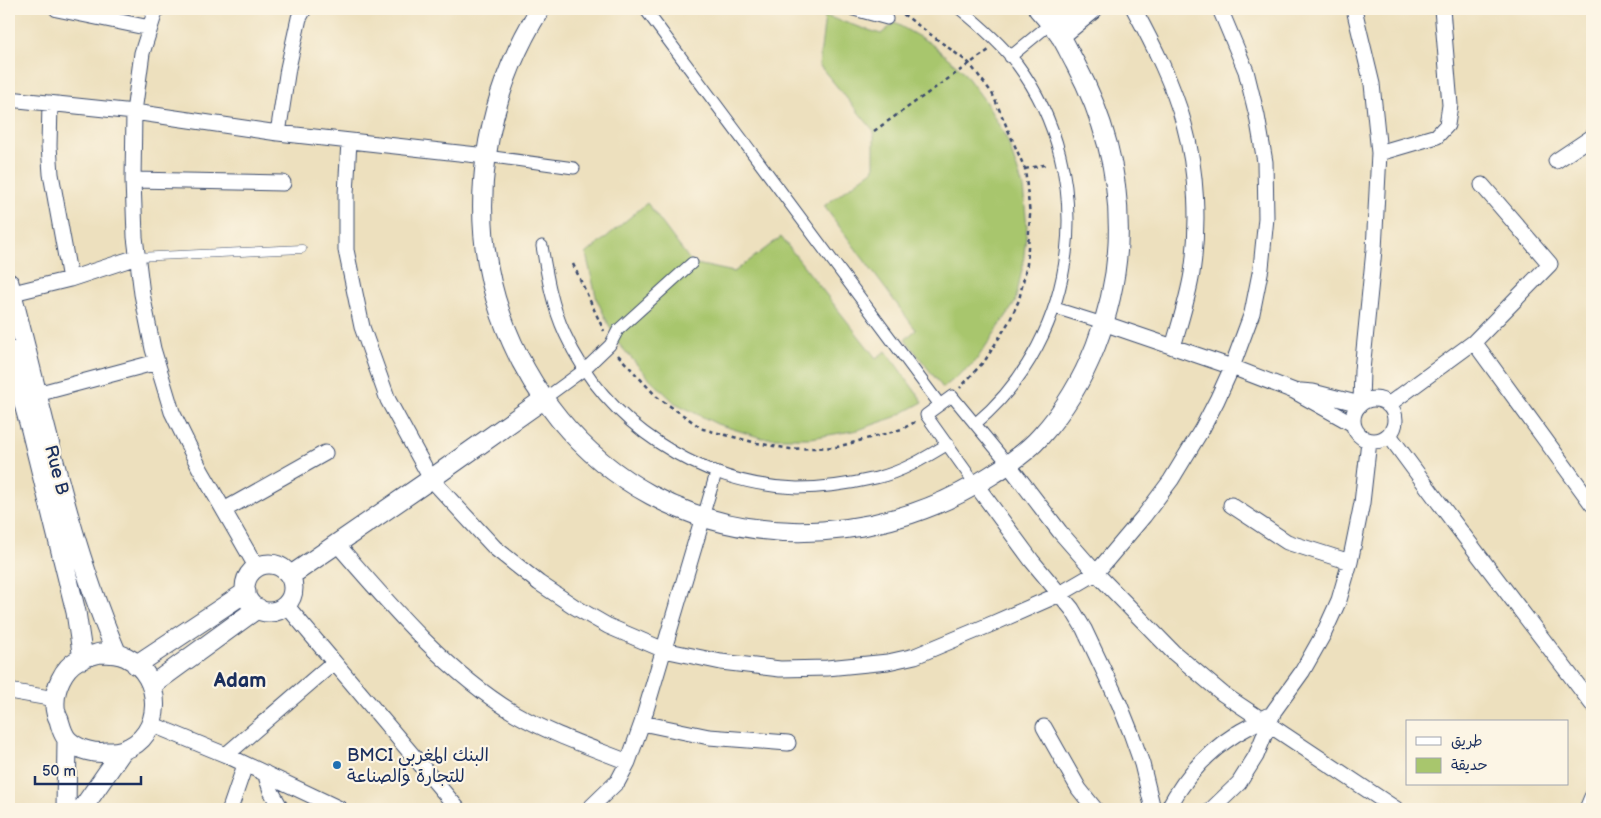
<svg xmlns="http://www.w3.org/2000/svg" width="1601" height="818" font-family="'Balsamiq Sans','Playpen Sans Arabic',sans-serif">
  <style>
    .green { fill: #a8c66d; stroke: #627a66 }
    .lines { fill: none; stroke-linecap: round; stroke-linejoin: round }
    .service-casing { stroke: #3a4a6c; stroke-width: 9 }
    .pedestrian-casing { stroke: #3a4a6c; stroke-width: 13 }
    .minor-casing { stroke: #3a4a6c; stroke-width: 17 }
    .tertiary-casing { stroke: #3a4a6c; stroke-width: 21 }
    .path { stroke: #3a4a6c; stroke-width: 2.5; stroke-dasharray: 4 4; stroke-linecap: butt }
    .service { stroke: #fff; stroke-width: 8 }
    .pedestrian { stroke: #fff; stroke-width: 11 }
    .minor { stroke: #fff; stroke-width: 15 }
    .tertiary { stroke: #fff; stroke-width: 19 }
    .poi-dot { fill: #1f6fb2; stroke: #fcf5e5; stroke-width: 2 }
    .labels { text-anchor: middle; stroke-width: 4.5; stroke-linejoin: round; paint-order: stroke }
    .street-label { font-size: 18px; fill: #1b2f5e; stroke: #fcf5e5 }
    .poi-label { font-size: 18px; fill: #1b2f5e; stroke: #fcf5e5; text-anchor: start }
    .quarter-label { font-size: 20px; font-weight: bold; fill: #1b2f5e; stroke: #fcf5e5 }
  </style>
  <rect width="100%" height="100%" fill="#fcf5e5"/>
  <filter id="ink" filterUnits="userSpaceOnUse"><feTurbulence type="fractalNoise" baseFrequency=".02" numOctaves="2"/><feDisplacementMap in="SourceGraphic" scale="10" xChannelSelector="R" yChannelSelector="G"/><feConvolveMatrix kernelMatrix="1 2 1 2 8 2 1 2 1" color-interpolation-filters="sRGB"/></filter>
  <filter id="wash" filterUnits="userSpaceOnUse"><feTurbulence type="fractalNoise" baseFrequency=".0096" numOctaves="4" result="noise"/><feDisplacementMap in="SourceGraphic" scale="20" xChannelSelector="R" yChannelSelector="G"/><feGaussianBlur stdDeviation="1.12" result="paint"/><feColorMatrix in="noise" values="0 0 0 0 0 0 0 0 0 0 0 0 0 0 0 0 0 1.4 0 .05"/><feComposite in="paint" operator="in"/></filter>
  <g filter="url(#wash)">
    <rect width="100%" height="100%" fill="#ede0be"/>
    <path class="green" d="M 825,16 L 881,34 L 895,23 L 930,43 L 961,69 L 985,101 L 1007,139 L 1023,187 L 1027,226 L 1023,265 L 1015,303 L 975,362 L 943,388 L 905,339 L 916,330 L 824,206 L 874,169 L 874,131 L 819,65 Z
      M 647,203 L 692,263 L 734,272 L 781,237 L 876,358 L 886,351 L 923,402 L 895,417 L 858,430 L 811,438 L 762,438 L 717,424 L 675,403 L 648,377 L 617,342 L 597,300 L 586,254 Z"/>
  </g>
  <g filter="url(#ink)">
    <g class="lines">
      <defs>
        <path id="service" d="M 137,257 L 302,249"/>
        <path id="pedestrian" d="M 645,9 L 940,405
          M 850,9 L 887,19
          M 960,9 C 981,26 1000,43 1017,64 C 1099,174 1080,337 975,424
          M 1010,57 L 1050,24
          M 486,156 L 574,168
          M 542,246 C 547,276 552,306 565,334 C 605,423 699,485 797,488 C 823,488 850,484 876,478 C 902,472 925,458 948,444
          M 1055,308 L 1103,323
          M 544,399 L 585,369 L 610,345 L 618,330 L 692,263
          M 976,485 L 926,415 L 952,396 L 1008,464
          M 703,517 L 716,473"/>
        <path id="minor" d="M 57,9 L 150,28
          M 156,9 L 142,53 L 134,112 L 133,180 L 135,237 L 142,294 L 153,349 L 172,412 L 199,467 L 257,568
          M 1134,9 C 1154,46 1173,84 1184,124 C 1197,171 1199,225 1192,273 C 1188,298 1180,322 1173,347
          M 1354,9 L 1372,84 L 1379,153 L 1374,250 L 1362,370 L 1361,403
          M 9,99 L 134,112 L 278,133 L 486,156
          M 50,103 L 49,146 L 51,174 L 70,279
          M 278,133 L 288,68 L 299,18 L 304,9
          M 349,141 L 346,194 L 346,250 L 362,327 L 388,400 L 431,479 L 495,548 L 539,583 L 575,607 L 608,626 L 664,650 L 721,662 L 780,669 L 827,668 L 888,662 L 915,656 L 994,623 L 1060,594 L 1096,573 L 1144,516 L 1171,480 L 1202,429 L 1217,400 L 1232,367 L 1252,313 L 1261,268 L 1266,218 L 1265,162 L 1257,116 L 1246,71 L 1220,9
          M 1379,153 L 1437,136 L 1447,125 L 1450,105 L 1442,9
          M 1556,161 L 1592,137
          M 133,180 L 283,183
          M 9,294 L 70,279 L 137,257
          M 1103,323 L 1232,367 L 1294,391 L 1353,424
          M 1474,342 L 1592,504
          M 1301,391 L 1313,392 L 1360,404
          M 37,394 L 157,362
          M1353 420a21 21 0 1 1 42 0a21 21 0 1 1-42 0Z
          M 1388,405 L 1474,342 L 1550,264 L 1482,185
          M 1389,435 C 1455,526 1524,614 1592,704
          M 1008,464 L 1060,532 L 1096,573 L 1173,652 L 1223,694 L 1396,809
          M 976,485 L 1032,561 L 1072,609 L 1084,629 L 1119,703 L 1131,733 L 1142,764 L 1153,809
          M 1231,505 L 1287,542 L 1350,562
          M 224,510 L 325,453
          M 337,544 C 388,603 448,674 516,714 C 551,734 590,747 628,762
          M 286,605 L 458,809
          M 9,691 L 55,699
          M 642,723 L 709,737 L 788,743
          M 151,724 L 226,755 L 340,809
          M 1044,727 L 1079,789 L 1095,809
          M 226,755 L 334,662
          M 265,773 L 271,791 L 281,809
          M 230,809 L 245,765
          M 589,809 L 618,781 L 628,762 L 642,723 L 703,517
          M 1168,809 C 1184,778 1206,753 1236,734 C 1246,728 1257,723 1267,716
          M 1212,809 L 1239,783 L 1256,756 L 1274,711 L 1302,672 L 1324,633 L 1339,600 L 1350,562 L 1362,503 L 1369,441
          M 1587,809 L 1592,797"/>
        <path id="tertiary" d="M 540,9 C 484,99 465,213 501,315 C 528,391 579,456 651,495 C 757,552 890,540 990,476 C 1008,465 1027,452 1041,436 C 1088,384 1114,312 1118,244 C 1121,179 1105,119 1075,63 C 1070,54 1066,45 1061,37 C 1054,27 1046,18 1038,9
          M 1050,24 L 1070,9
          M 1060,36 L 1093,9
          M 9,283 C 42,407 66,535 117,654
          M 9,350 L 31,430 L 76,612 L 83,659
          M245 588a24 24 0 1 1 48 0a24 24 0 1 1-48 0Z
          M 290,576 L 431,479 L 544,399
          M 100,653 C 109,653 118,653 126,657 C 165,676 164,737 123,750 C 118,752 112,752 108,752 C 95,754 79,750 69,741 C 63,736 61,727 59,720 C 57,716 55,710 55,706 C 54,689 63,668 78,660 C 84,657 93,655 100,653 Z
          M 136,665 L 246,592
          M 152,685 L 258,608
          M 66,809 L 67,740
          M 82,809 L 123,750"/>
      </defs>
      <use href="#service" class="service-casing"/>
      <use href="#pedestrian" class="pedestrian-casing"/>
      <use href="#minor" class="minor-casing"/>
      <use href="#tertiary" class="tertiary-casing"/>
      <path class="path" d="M 897,13 L 899,11 L 969,63 L 992,93 L 1025,169 L 1030,215 L 1027,264 L 1019,300 L 1010,320 L 986,359 L 960,388
        M 874,131 L 989,50
        M 1025,169 L 1048,164
        M 573,264 L 604,331
        M 618,355 L 657,397 L 703,429 L 757,443 L 790,449 L 837,447 L 902,429 L 915,422"/>
      <use href="#service" class="service"/>
      <use href="#pedestrian" class="pedestrian"/>
      <use href="#minor" class="minor"/>
      <use href="#tertiary" class="tertiary"/>
    </g>
  </g>
  <circle class="poi-dot" cx="337" cy="765" r="5"/>
  <g class="labels">
    <g class="street-label">
      <text transform="translate(57 470) rotate(75)" y="6">Rue B</text>
    </g>
    <g class="poi-label">
      <text x="347" y="761">BMCI البنك المغربي<tspan x="347" dy="21">للتجارة والصناعة</tspan></text>
    </g>
    <g class="quarter-label">
      <text x="240" y="687">Adam</text>
    </g>
  </g>
  <rect width="1601" height="818" fill="none" stroke="#fcf5e5" stroke-width="30"/>
  <rect x="1406" y="720" width="162" height="65" fill="#fcf5e5" stroke="#a2a6af"/>
  <rect x="1416" y="737" width="25" height="8" fill="#ffffff" stroke="#a2a6af"/>
  <text x="1451" y="746" font-size="15" fill="#1b2f5e">طريق</text>
  <rect x="1416" y="758" width="25" height="15" fill="#a8c66d" stroke="#a2a6af"/>
  <text x="1451" y="770" font-size="15" fill="#1b2f5e">حديقة</text>
  <path d="M35 776v8h106v-8" fill="none" stroke="#1b2f5e" stroke-width="2.5"/>
  <text x="42" y="776" font-size="15" fill="#1b2f5e" stroke="#fcf5e5" stroke-width="4" paint-order="stroke">50 m</text>
</svg>
